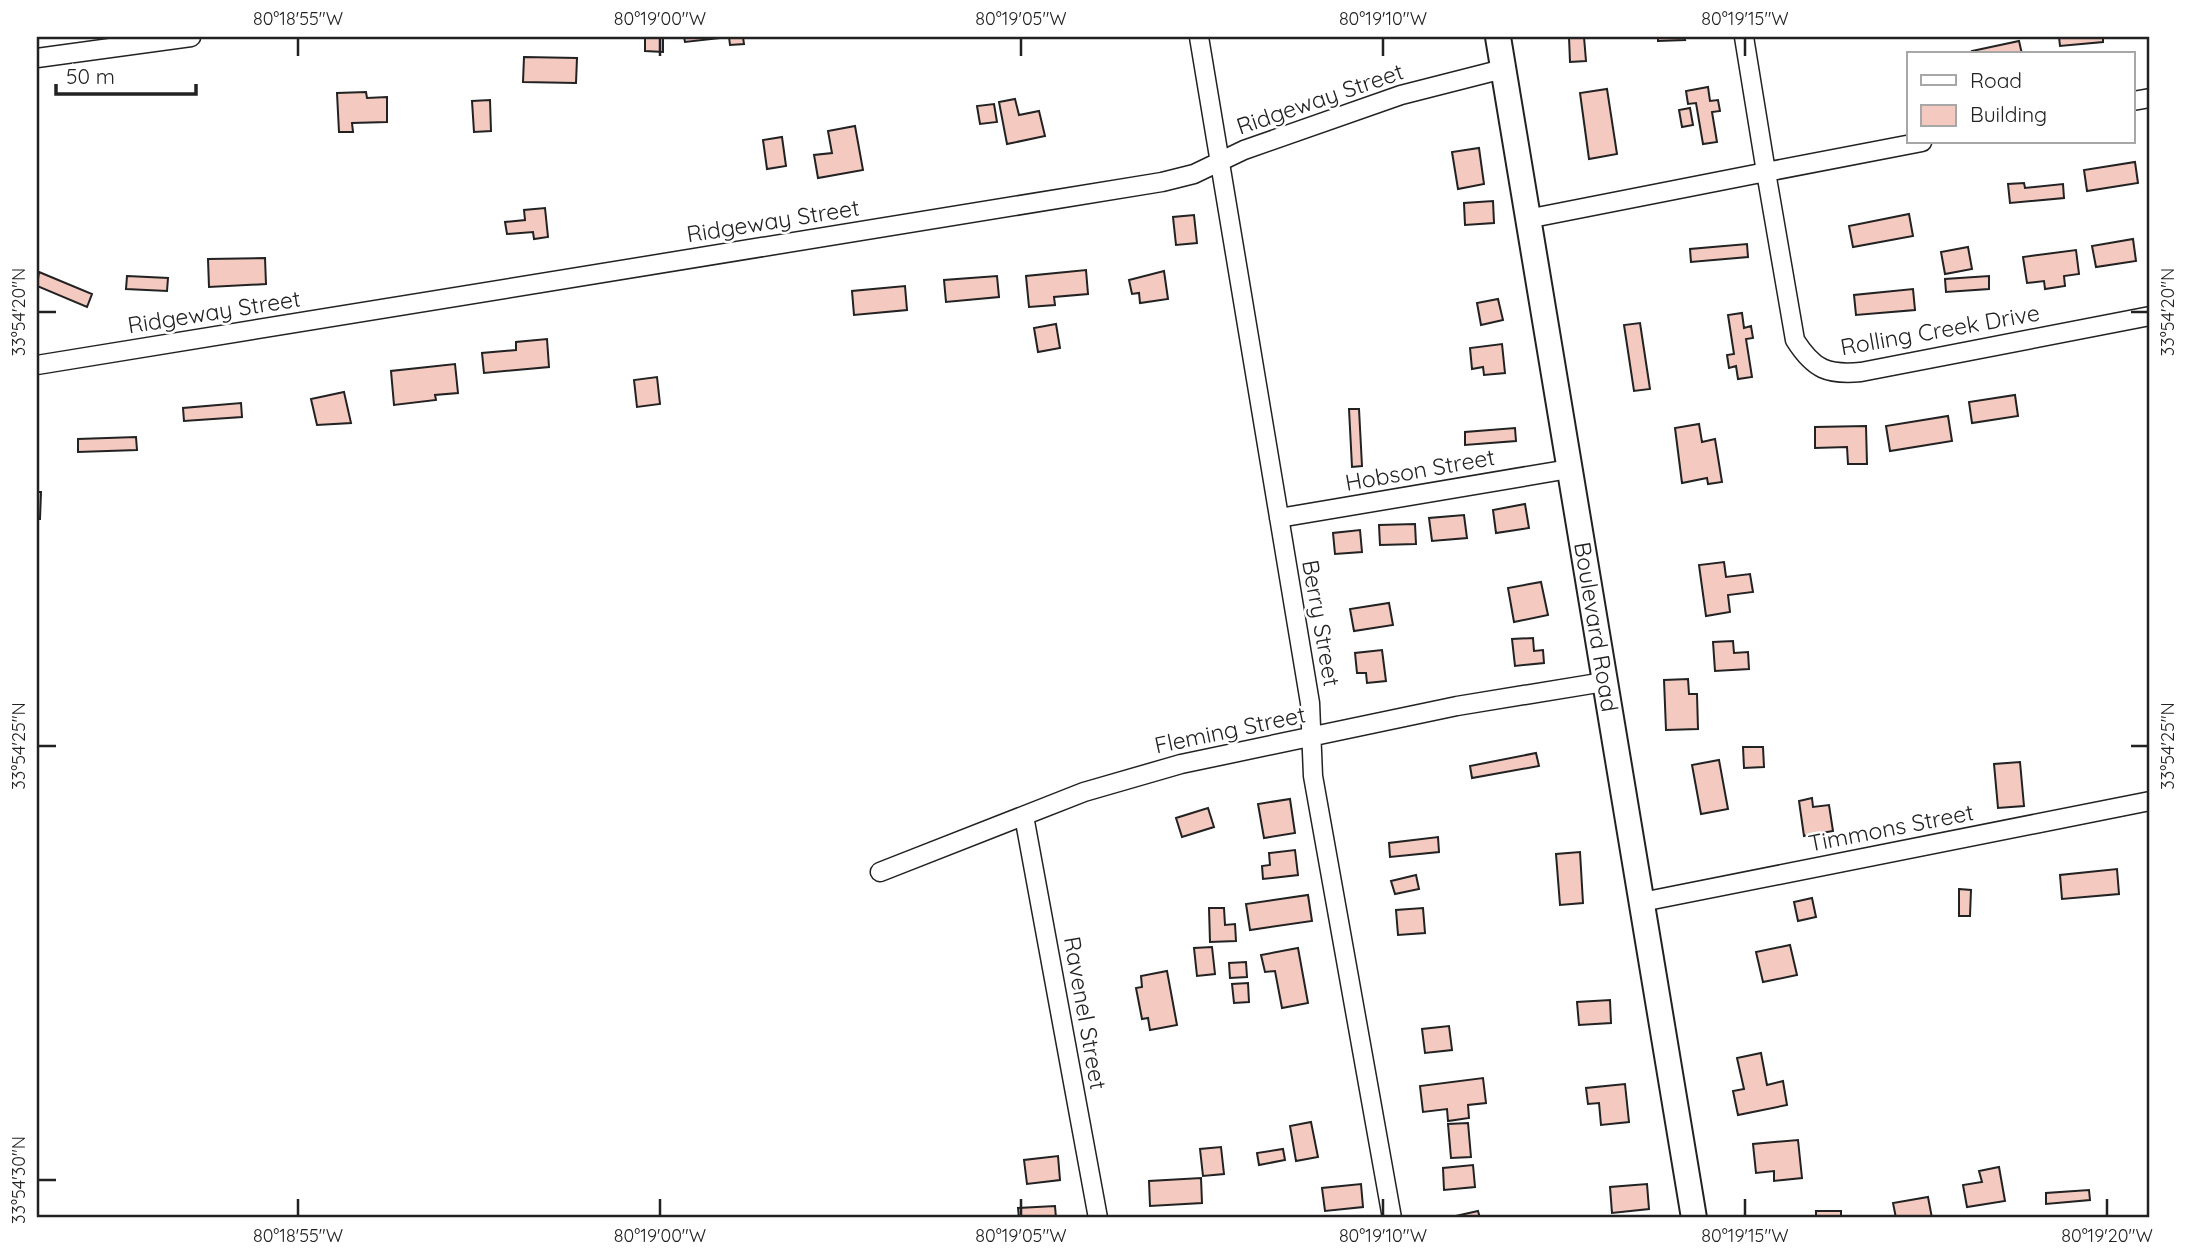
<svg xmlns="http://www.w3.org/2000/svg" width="2187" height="1255" font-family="Quicksand,sans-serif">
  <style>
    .building { fill: #f3c9c0; stroke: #222; stroke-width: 2 }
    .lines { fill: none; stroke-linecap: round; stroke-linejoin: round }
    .street-casing { stroke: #222; stroke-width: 21 }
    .secondary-casing { stroke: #222; stroke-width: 28 }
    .street { stroke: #fff; stroke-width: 18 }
    .secondary { stroke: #fff; stroke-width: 24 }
    .ticks { fill: none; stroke: #222; stroke-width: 2.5 }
    .labels { text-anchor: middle; stroke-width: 5; stroke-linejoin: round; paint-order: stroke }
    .street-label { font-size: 23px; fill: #222; stroke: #fff }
    .neatline { fill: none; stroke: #222; stroke-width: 2.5 }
    .ticks-label { font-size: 18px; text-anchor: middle; fill: #222 }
  </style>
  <rect width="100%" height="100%" fill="#fff"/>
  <path class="building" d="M 645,37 L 663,37 L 663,52 L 645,51 Z
    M 684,37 L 743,37 L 744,44 L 730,45 L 729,37 L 685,42 Z
    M 1569,37 L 1584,37 L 1586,61 L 1570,62 Z
    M 1658,37 L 1684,37 L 1685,40 L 1658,41 Z
    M 2059,37 L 2103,37 L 2103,42 L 2060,46 Z
    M 2019,41 L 2022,54 L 1973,54 L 1972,51 Z
    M 524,57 L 577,58 L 576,83 L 523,82 Z
    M 1708,87 L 1710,101 L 1718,100 L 1720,111 L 1712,112 L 1717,142 L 1703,144 L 1696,103 L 1688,104 L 1686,91 Z
    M 1607,89 L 1617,154 L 1589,159 L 1580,93 Z
    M 366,92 L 367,98 L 387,97 L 387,122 L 352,123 L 353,132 L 339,132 L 337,93 Z
    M 1015,99 L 1019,115 L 1039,111 L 1045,136 L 1007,144 L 999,102 Z
    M 490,100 L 491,131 L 474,132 L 472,101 Z
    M 994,104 L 997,122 L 980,124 L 977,106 Z
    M 1690,108 L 1693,125 L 1682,127 L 1679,110 Z
    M 855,126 L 863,170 L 818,178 L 814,155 L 832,153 L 828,131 Z
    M 782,137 L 786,166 L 767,169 L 763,140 Z
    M 1479,148 L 1484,184 L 1458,189 L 1452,152 Z
    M 2135,162 L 2138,183 L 2087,191 L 2084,170 Z
    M 2024,183 L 2025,188 L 2063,184 L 2064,198 L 2010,203 L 2008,184 Z
    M 1493,201 L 1494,223 L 1465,225 L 1464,203 Z
    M 545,208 L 548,237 L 534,239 L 533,232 L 507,234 L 505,222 L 525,220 L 524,210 Z
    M 1909,214 L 1913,236 L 1853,247 L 1849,226 Z
    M 1194,215 L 1197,243 L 1176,245 L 1173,217 Z
    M 2133,239 L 2136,261 L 2096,267 L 2092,246 Z
    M 1747,244 L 1748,257 L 1691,262 L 1690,249 Z
    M 1968,247 L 1972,269 L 1945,274 L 1941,252 Z
    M 2076,250 L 2079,274 L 2064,276 L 2065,286 L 2045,289 L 2044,281 L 2027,283 L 2023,257 Z
    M 265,258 L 266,284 L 209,287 L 208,259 Z
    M 1086,270 L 1088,294 L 1054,297 L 1055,305 L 1029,307 L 1026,276 Z
    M 1164,271 L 1168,299 L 1140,303 L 1139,293 L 1132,294 L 1129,280 Z
    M 39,272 L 92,294 L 87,307 L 37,286 Z
    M 127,276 L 168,278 L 167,291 L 126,289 Z
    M 997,276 L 999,297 L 946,302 L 944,280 Z
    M 1989,276 L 1989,289 L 1946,292 L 1945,279 Z
    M 905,286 L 907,310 L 854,315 L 852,291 Z
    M 1913,289 L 1915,310 L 1856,315 L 1854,295 Z
    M 1498,299 L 1503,320 L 1481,325 L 1477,303 Z
    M 1742,313 L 1744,328 L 1751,326 L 1753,338 L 1746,339 L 1752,377 L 1738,379 L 1736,366 L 1729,368 L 1727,355 L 1734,354 L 1728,315 Z
    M 1640,323 L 1650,389 L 1634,391 L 1624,325 Z
    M 1056,324 L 1060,348 L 1038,352 L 1034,328 Z
    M 547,339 L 549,367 L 484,373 L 482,353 L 516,350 L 516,342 Z
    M 1502,344 L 1505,373 L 1484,375 L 1483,367 L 1472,369 L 1470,348 Z
    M 455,364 L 458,393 L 435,395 L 436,400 L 394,405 L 391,371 Z
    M 657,377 L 660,404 L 637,407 L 634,380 Z
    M 344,392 L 351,423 L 317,425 L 311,399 Z
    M 2015,395 L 2018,416 L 1972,423 L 1969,402 Z
    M 241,403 L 242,417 L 184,421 L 183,408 Z
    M 1349,409 L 1359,409 L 1362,466 L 1352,467 Z
    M 1948,416 L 1952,441 L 1890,451 L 1886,426 Z
    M 1699,424 L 1702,442 L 1715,439 L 1722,482 L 1708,484 L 1707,478 L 1682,483 L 1675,428 Z
    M 1866,426 L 1867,464 L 1848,464 L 1847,447 L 1815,448 L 1815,427 Z
    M 1515,428 L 1516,441 L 1465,445 L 1465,432 Z
    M 136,437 L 137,450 L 78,452 L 78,439 Z
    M 37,492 L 41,492 L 40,519 L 37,519 Z
    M 1525,504 L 1529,528 L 1496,533 L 1493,510 Z
    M 1464,515 L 1467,538 L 1432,541 L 1429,518 Z
    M 1415,524 L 1416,544 L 1380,545 L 1379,525 Z
    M 1360,530 L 1362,552 L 1335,554 L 1333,533 Z
    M 1724,562 L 1726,577 L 1750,574 L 1753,592 L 1728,595 L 1730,612 L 1706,616 L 1699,565 Z
    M 1541,582 L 1548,615 L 1514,622 L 1508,588 Z
    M 1389,603 L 1393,625 L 1354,631 L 1350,609 Z
    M 1533,638 L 1534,651 L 1543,650 L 1544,663 L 1515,666 L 1512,639 Z
    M 1733,641 L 1734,653 L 1748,652 L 1749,669 L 1715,671 L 1713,642 Z
    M 1382,650 L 1386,681 L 1367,683 L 1366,673 L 1357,673 L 1355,653 Z
    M 1688,679 L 1689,694 L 1697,694 L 1698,729 L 1666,730 L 1664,680 Z
    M 1743,747 L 1763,747 L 1764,767 L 1744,768 Z
    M 1536,753 L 1539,766 L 1472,778 L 1470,766 Z
    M 1719,760 L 1728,809 L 1701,814 L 1692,765 Z
    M 2020,762 L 2024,806 L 1998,808 L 1994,764 Z
    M 1812,798 L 1813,807 L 1829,805 L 1833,831 L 1804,836 L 1799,801 Z
    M 1290,799 L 1295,833 L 1264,838 L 1258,804 Z
    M 1208,808 L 1214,827 L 1182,837 L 1176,818 Z
    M 1438,837 L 1439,852 L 1390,857 L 1389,843 Z
    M 1295,850 L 1298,875 L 1263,879 L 1262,866 L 1270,865 L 1269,853 Z
    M 1580,852 L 1583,903 L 1560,905 L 1556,854 Z
    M 2117,869 L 2119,894 L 2062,899 L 2060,875 Z
    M 1416,875 L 1419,889 L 1395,894 L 1391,881 Z
    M 1959,889 L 1971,890 L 1970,916 L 1959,916 Z
    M 1308,895 L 1312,921 L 1250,930 L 1246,904 Z
    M 1812,898 L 1816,917 L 1798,921 L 1794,902 Z
    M 1209,908 L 1224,908 L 1225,925 L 1235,924 L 1236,941 L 1210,942 Z
    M 1423,908 L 1425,933 L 1398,935 L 1396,910 Z
    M 1790,945 L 1797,975 L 1763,982 L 1756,952 Z
    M 1212,947 L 1215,974 L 1197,976 L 1194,948 Z
    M 1298,948 L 1308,1003 L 1282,1008 L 1275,971 L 1265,972 L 1261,955 Z
    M 1246,962 L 1247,977 L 1230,978 L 1229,963 Z
    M 1167,971 L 1177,1025 L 1150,1030 L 1148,1018 L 1142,1019 L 1136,988 L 1142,987 L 1141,976 Z
    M 1248,983 L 1249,1002 L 1234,1003 L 1232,984 Z
    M 1610,1000 L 1611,1023 L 1579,1025 L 1577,1002 Z
    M 1449,1026 L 1452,1050 L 1425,1053 L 1422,1029 Z
    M 1761,1053 L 1767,1085 L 1783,1081 L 1787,1105 L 1738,1115 L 1733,1091 L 1744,1089 L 1737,1058 Z
    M 1483,1078 L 1486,1103 L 1468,1105 L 1469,1118 L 1448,1121 L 1447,1109 L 1423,1112 L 1420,1086 Z
    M 1625,1084 L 1629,1122 L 1601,1125 L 1599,1103 L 1588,1104 L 1586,1088 Z
    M 1311,1122 L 1318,1157 L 1296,1161 L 1290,1126 Z
    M 1468,1123 L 1471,1157 L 1451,1158 L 1448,1124 Z
    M 1798,1140 L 1802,1178 L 1774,1181 L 1774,1171 L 1756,1173 L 1753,1144 Z
    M 1221,1147 L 1224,1174 L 1203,1176 L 1200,1149 Z
    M 1283,1149 L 1285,1160 L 1259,1165 L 1257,1153 Z
    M 1058,1156 L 1060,1180 L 1027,1184 L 1024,1160 Z
    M 1473,1165 L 1475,1187 L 1444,1190 L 1443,1168 Z
    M 1999,1167 L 2005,1201 L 1967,1207 L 1963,1185 L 1982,1182 L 1979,1171 Z
    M 1201,1178 L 1202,1203 L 1150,1206 L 1149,1181 Z
    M 1361,1184 L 1363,1207 L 1325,1211 L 1322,1188 Z
    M 1647,1184 L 1649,1209 L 1612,1213 L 1610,1187 Z
    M 2089,1190 L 2090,1200 L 2046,1204 L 2046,1193 Z
    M 1928,1197 L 1932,1218 L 1896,1218 L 1893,1203 Z
    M 1055,1206 L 1056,1218 L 1019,1218 L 1018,1208 Z
    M 1478,1211 L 1480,1218 L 1451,1218 L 1451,1217 Z
    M 1816,1211 L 1841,1211 L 1841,1218 L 1816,1218 Z"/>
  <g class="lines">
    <defs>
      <path id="street" d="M 1199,37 L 1310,703 L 1313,776 L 1392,1218
        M 37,58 L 191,37
        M 2133,101 L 2150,98
        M 1922,142 L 1766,172 L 1795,340 C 1814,370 1828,375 1861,372 L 2150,316
        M 1527,219 L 1766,172 L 1744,37
        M 37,365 L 1162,182 L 1194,174 L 1244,150 L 1401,95 L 1503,69
        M 1279,518 L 1569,469
        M 1024,816 L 1098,1218
        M 880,872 L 1084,792 L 1181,764 L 1457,706 L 1604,682
        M 1642,902 L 2150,801"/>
      <g id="secondary">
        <path id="s1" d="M 1498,37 L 1694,1218"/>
      </g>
    </defs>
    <use href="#street" class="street-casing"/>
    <use href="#secondary" class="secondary-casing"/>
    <use href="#street" class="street"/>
    <use href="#secondary" class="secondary"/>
  </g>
  <path class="ticks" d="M 298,38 L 298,56M 660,38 L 660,56M 1021,38 L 1021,56M 1383,38 L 1383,56M 1745,38 L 1745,56M 38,312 L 56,312M 2131,312 L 2148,312M 38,746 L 56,746M 2131,746 L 2148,746M 38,1180 L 56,1180M 298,1199 L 298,1216M 660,1199 L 660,1216M 1021,1199 L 1021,1216M 1383,1199 L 1383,1216M 1745,1199 L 1745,1216M 2107,1199 L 2107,1216"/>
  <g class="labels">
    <g class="street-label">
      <text transform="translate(1320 99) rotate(-19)" y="8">Ridgeway Street</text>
      <text transform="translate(773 221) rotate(-9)" y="8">Ridgeway Street</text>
      <text transform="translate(214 312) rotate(-9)" y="8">Ridgeway Street</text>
      <text transform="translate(1940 330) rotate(-10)" y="8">Rolling Creek Drive</text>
      <text transform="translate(1420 470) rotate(-10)" y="8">Hobson Street</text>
      <text transform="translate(1321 623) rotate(80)" y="8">Berry Street</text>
      <text dy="8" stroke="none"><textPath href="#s1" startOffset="598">Boulevard Road</textPath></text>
      <text transform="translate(1230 730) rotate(-12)" y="8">Fleming Street</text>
      <text transform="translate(1891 828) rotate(-11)" y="8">Timmons Street</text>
      <text transform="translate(1085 1013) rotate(80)" y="8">Ravenel Street</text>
    </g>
  </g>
  <rect width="2187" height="1255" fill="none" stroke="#ffffff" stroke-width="77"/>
  <rect x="1907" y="52" width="228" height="91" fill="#ffffff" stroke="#a7a7a7" stroke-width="2"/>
  <rect x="1921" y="75" width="35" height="10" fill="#ffffff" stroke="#a7a7a7" stroke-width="2"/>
  <text x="1970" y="88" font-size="21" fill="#222222">Road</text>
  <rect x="1921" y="105" width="35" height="21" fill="#f3c9c0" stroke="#a7a7a7" stroke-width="2"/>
  <text x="1970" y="122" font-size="21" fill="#222222">Building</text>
  <path d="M56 84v10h140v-10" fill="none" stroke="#222222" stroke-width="3.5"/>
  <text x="66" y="84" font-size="21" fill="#222222" stroke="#ffffff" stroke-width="5" paint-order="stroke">50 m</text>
  <rect x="38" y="38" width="2110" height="1178" class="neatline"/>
  <g class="ticks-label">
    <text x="298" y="25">80°18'55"W</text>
    <text x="660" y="25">80°19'00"W</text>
    <text x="1021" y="25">80°19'05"W</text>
    <text x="1383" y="25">80°19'10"W</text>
    <text x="1745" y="25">80°19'15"W</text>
    <text transform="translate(2168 312) rotate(-90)" y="6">33°54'20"N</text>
    <text transform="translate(19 312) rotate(-90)" y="6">33°54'20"N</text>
    <text transform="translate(2168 746) rotate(-90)" y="6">33°54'25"N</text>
    <text transform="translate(19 746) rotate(-90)" y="6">33°54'25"N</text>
    <text transform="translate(19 1180) rotate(-90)" y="6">33°54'30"N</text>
    <text x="298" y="1242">80°18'55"W</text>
    <text x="660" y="1242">80°19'00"W</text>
    <text x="1021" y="1242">80°19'05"W</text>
    <text x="1383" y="1242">80°19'10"W</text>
    <text x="1745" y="1242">80°19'15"W</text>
    <text x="2107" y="1242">80°19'20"W</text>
  </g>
</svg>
